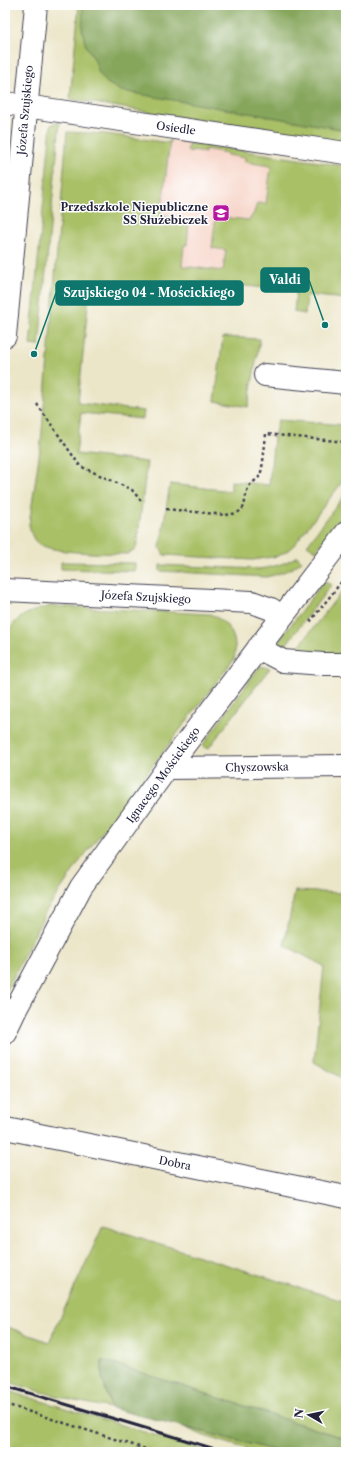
<svg xmlns="http://www.w3.org/2000/svg" width="351" height="1457" font-family="'Libre Caslon Text',serif">
  <style>
    .built { fill: #f6d2c4 }
    .green { fill: #a9c066; stroke: #667150 }
    .forest { fill: #86a65b; stroke: #54644b }
    .lines { fill: none; stroke-linecap: round; stroke-linejoin: round }
    .minor-casing { stroke: #403f50; stroke-width: 24 }
    .path { stroke: #403f50; stroke-width: 2.5; stroke-dasharray: 3 3; stroke-linecap: butt }
    .minor { stroke: #fff; stroke-width: 22 }
    .rail { stroke: #22223b; stroke-width: 3 }
    .labels { text-anchor: middle; stroke-width: 3; stroke-linejoin: round; paint-order: stroke }
    .street-label { font-size: 11px; fill: #22223b; stroke: #fff }
    .poi-label { font-size: 11px; font-weight: bold; fill: #22223b; stroke: #fff; text-anchor: end }
    .leader { fill: none; stroke: #0f766e; stroke-width: 1.5 }
    .callout-dot { fill: #0f766e; stroke: #fff; stroke-width: 1.5 }
    .callout { fill: #0f766e; stroke: #0f766e; stroke-width: 1.5 }
    .callout-label { font-size: 12px; text-anchor: middle; font-weight: bold; fill: #fff }
  </style>
  <rect width="100%" height="100%" fill="#fff"/>
  <filter id="ink" filterUnits="userSpaceOnUse"><feTurbulence type="fractalNoise" baseFrequency=".025" numOctaves="2"/><feDisplacementMap in="SourceGraphic" scale="8" xChannelSelector="R" yChannelSelector="G"/><feConvolveMatrix kernelMatrix="1 2 1 2 8 2 1 2 1" color-interpolation-filters="sRGB"/></filter>
  <filter id="wash" filterUnits="userSpaceOnUse"><feTurbulence type="fractalNoise" baseFrequency=".012" numOctaves="4" result="noise"/><feDisplacementMap in="SourceGraphic" scale="16" xChannelSelector="R" yChannelSelector="G"/><feGaussianBlur stdDeviation="0.9" result="paint"/><feColorMatrix in="noise" values="0 0 0 0 0 0 0 0 0 0 0 0 0 0 0 0 0 1.4 0 .05"/><feComposite in="paint" operator="in"/></filter>
  <g filter="url(#wash)">
    <rect width="100%" height="100%" fill="#ece6c9"/>
    <path class="built" d="M 170,140 L 346,166 L 346,288 L 154,269 Z"/>
    <path class="green" d="M 79,5 L 346,5 L 346,145 L 70,99 Z
      M 60,121 L 39,346 L 30,345 L 51,125 Z
      M 67,132 L 106,134 L 170,143 L 170,140 L 161,216 L 185,220 L 189,223 L 187,245 L 184,245 L 182,266 L 223,271 L 226,250 L 212,248 L 215,222 L 220,217 L 249,220 L 254,213 L 257,203 L 266,204 L 271,166 L 245,162 L 245,158 L 227,155 L 227,153 L 205,149 L 205,152 L 192,150 L 192,152 L 187,151 L 189,143 L 346,166 L 346,299 L 307,295 L 305,314 L 294,312 L 296,291 L 197,281 L 197,285 L 181,283 L 179,301 L 89,294 L 78,403 L 144,411 L 143,419 L 81,413 L 76,454 L 147,462 L 137,545 L 135,550 L 127,554 C 106,553 55,554 39,544 C 32,540 31,532 29,525 L 41,443 Z
      M 223,337 L 260,339 L 248,407 L 215,401 Z
      M 278,420 L 346,425 L 346,477 L 295,544 L 287,551 L 278,556 L 253,560 L 164,555 L 160,548 L 170,484 L 231,491 L 231,481 L 269,485 L 274,438 Z
      M 346,493 L 346,512 L 316,551 L 307,545 Z
      M 297,556 L 302,561 C 292,570 279,574 266,577 L 160,571 L 160,565 L 259,569 C 273,567 285,564 297,556 Z
      M 61,562 L 135,563 L 135,571 L 61,569 Z
      M 324,581 L 331,585 L 282,650 L 276,645 Z
      M 346,586 L 346,655 L 291,656 Z
      M 51,606 L 210,614 C 229,622 239,638 234,659 L 80,861 L 46,911 L 5,994 L 5,636 C 19,614 26,613 51,606 Z
      M 260,666 L 270,668 L 208,749 L 202,746 Z
      M 295,891 L 346,893 L 346,1080 L 314,1062 L 324,966 L 284,945 Z
      M 103,1226 L 346,1302 L 346,1439 L 102,1360 L 102,1378 L 111,1408 L 70,1400 L 5,1381 L 5,1326 L 49,1342 Z
      M 5,1390 L 211,1452 L 5,1452 Z
      M 184,1427 L 281,1452 L 258,1452 L 204,1436 Z"/>
    <path class="forest" d="M 83,5 L 346,5 L 346,130 L 121,91 L 107,83 L 99,73 L 95,61 L 85,44 L 82,28 Z
      M 102,1360 L 346,1439 L 346,1452 L 281,1452 L 111,1408 L 102,1378 Z"/>
  </g>
  <g filter="url(#ink)">
    <g class="lines">
      <defs>
        <path id="minor" d="M 5,103 L 346,153
          M 5,336 L 36,5
          M 265,375 L 346,383
          M 5,590 L 252,602 L 271,609 L 282,617
          M 258,648 L 283,661 L 323,664 L 346,664
          M 167,768 L 346,766
          M 5,1032 L 17,1007 L 81,887 L 167,768 L 346,533
          M 5,1128 L 346,1197"/>
      </defs>
      <use href="#minor" class="minor-casing"/>
      <path class="path" d="M 37,404 L 80,466 L 132,490 L 142,502
        M 166,509 L 226,515 C 250,512 242,504 248,488 C 250,483 256,481 259,477 C 263,472 265,442 266,434 L 346,442
        M 310,622 L 346,576
        M 5,1404 L 155,1452"/>
      <use href="#minor" class="minor"/>
      <path class="rail" d="M 5,1386 L 225,1452"/>
    </g>
  </g>
  <defs>
    <symbol id="school-square" viewBox="-11 -11 22 22"><rect x="-9" y="-9" width="18" height="18" rx="4" fill="#b5179e" stroke="#fff"/><path d="M0-5L7-2L0 1L-7-2ZM-4 1L0 2.5L4 1V4Q0 6-4 4Z" fill="#fff"/></symbol>
  </defs>
  <g fill-rule="evenodd">
    <use href="#school-square" x="211" y="203" width="20" height="20"/>
  </g>
  <g class="labels">
    <g class="street-label">
      <text transform="translate(25 110) rotate(-85)" y="4">Józefa Szujskiego</text>
      <text transform="translate(176 128) rotate(8)" y="4">Osiedle</text>
      <text transform="translate(146 597) rotate(3)" y="4">Józefa Szujskiego</text>
      <text transform="translate(257 767) rotate(-1)" y="4">Chyszowska</text>
      <text transform="translate(163 775) rotate(-54)" y="4">Ignacego Mościckiego</text>
      <text transform="translate(175 1163) rotate(11)" y="4">Dobra</text>
    </g>
    <g class="poi-label">
      <text x="208" y="211">Przedszkole Niepubliczne<tspan x="208" dy="13">SS Służebiczek</tspan></text>
    </g>
  </g>
  <path class="leader" d="M325 325L309 280M34 354L56 293"/>
  <g class="callout-dot">
    <circle cx="325" cy="325" r="4"/>
    <circle cx="34" cy="354" r="4"/>
  </g>
  <g class="callout">
    <rect x="261" y="268" width="48" height="24" rx="4"/>
    <rect x="56" y="281" width="187" height="24" rx="4"/>
  </g>
  <g class="callout-label">
    <text x="285" y="284">Valdi</text>
    <text x="149" y="297">Szujskiego 04 - Mościckiego</text>
  </g>
  <rect width="351" height="1457" fill="none" stroke="#fff" stroke-width="20"/>
  <g transform="translate(309 1415) rotate(279)" stroke="#ffffff" stroke-width="3" paint-order="stroke">
  <path d="M0-3L7 15L0 10L-7 15Z" fill="#22223b"/>
  <text y="-6" font-size="11" font-weight="bold" text-anchor="middle" fill="#22223b">N</text>
  </g>
</svg>
